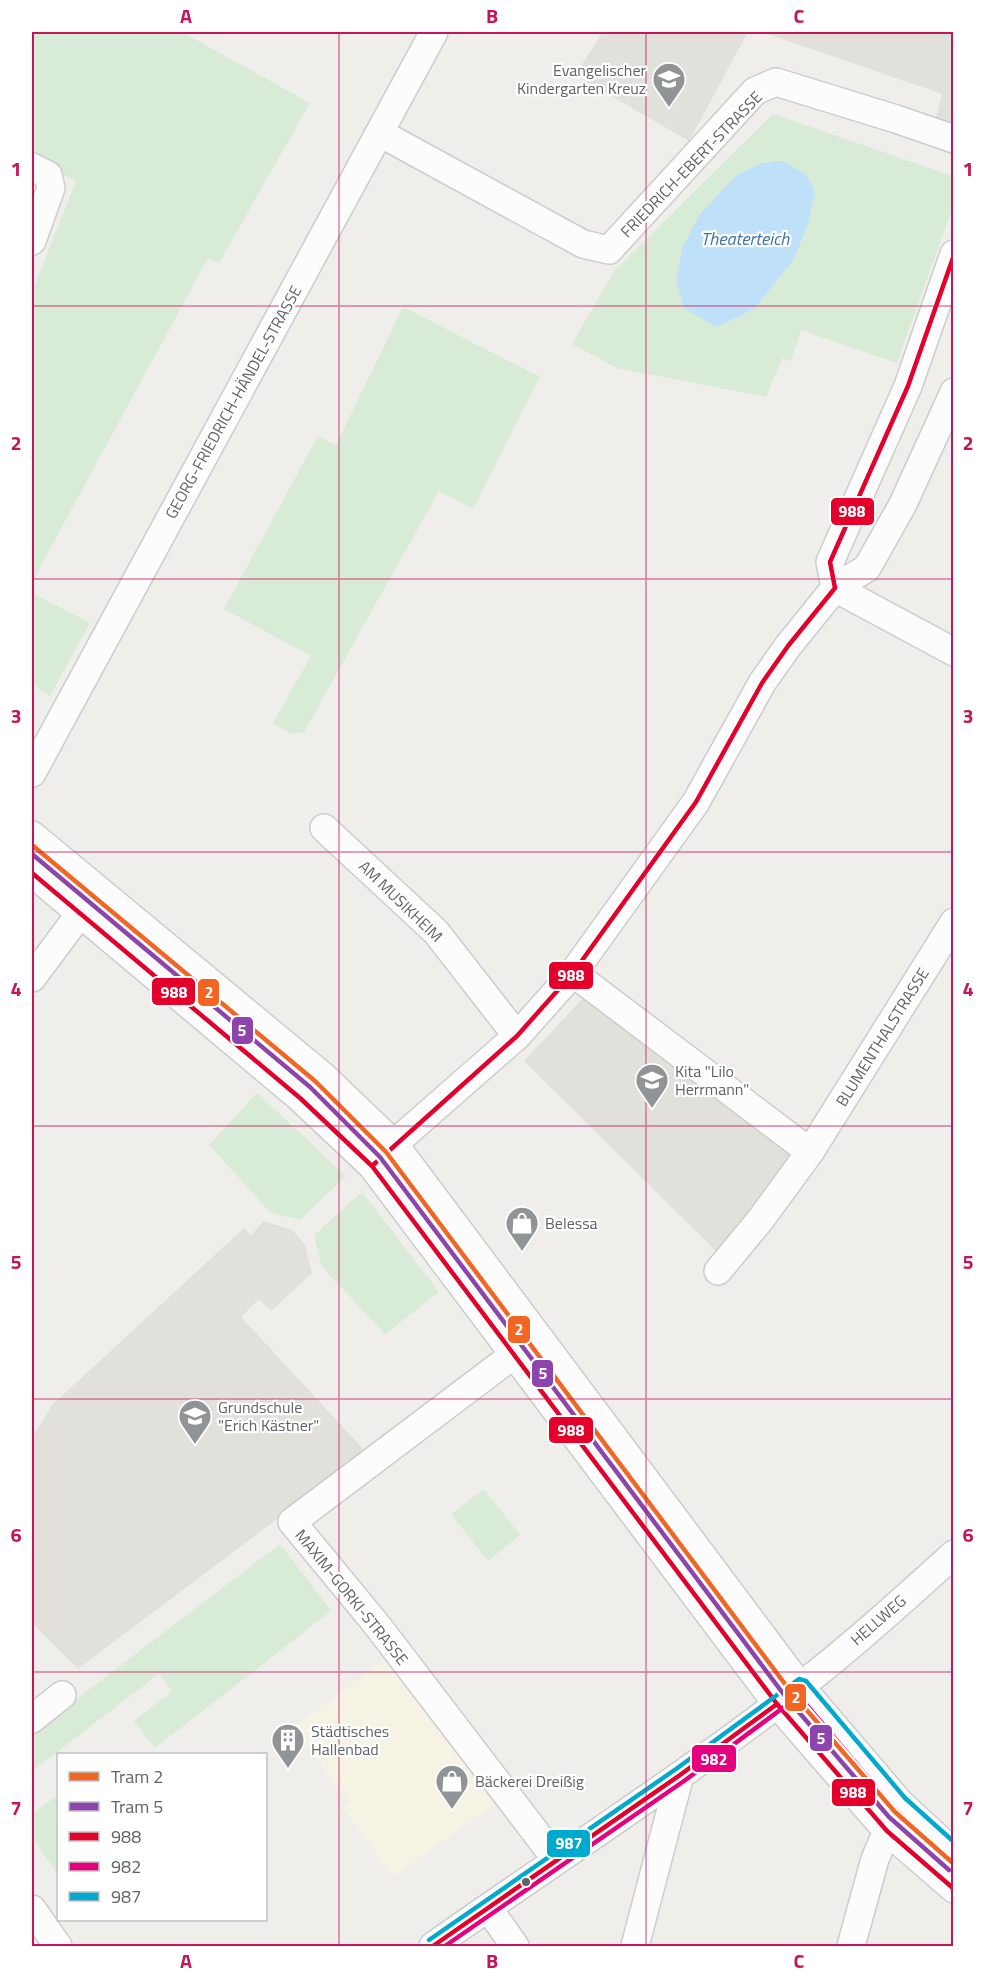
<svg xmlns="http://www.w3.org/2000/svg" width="985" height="1978" font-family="'Titillium Web',sans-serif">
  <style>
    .commercial { fill: #f7f3e4 }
    .education { fill: #e2e0da }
    .green { fill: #d8ebd6 }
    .water { fill: #bfe0f9 }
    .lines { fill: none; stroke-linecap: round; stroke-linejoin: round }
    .minor-casing { stroke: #cbcccc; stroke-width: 30 }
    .minor { stroke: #fdfcfc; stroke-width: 27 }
    .bus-1-casing { stroke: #fff; stroke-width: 9 }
    .bus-2-casing { stroke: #fff; stroke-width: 9 }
    .bus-3-casing { stroke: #fff; stroke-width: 9 }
    .bus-1 { stroke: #e4002b; stroke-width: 4.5 }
    .bus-2 { stroke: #e5007d; stroke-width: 4.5 }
    .bus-3 { stroke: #00a9ce; stroke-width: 4.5 }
    .tram-1-casing { stroke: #fff; stroke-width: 9 }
    .tram-2-casing { stroke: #fff; stroke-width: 9 }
    .tram-1 { stroke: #f26522; stroke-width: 4.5 }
    .tram-2 { stroke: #8e44ad; stroke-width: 4.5 }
    .grid { fill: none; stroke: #c2185b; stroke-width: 1.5; stroke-opacity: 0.55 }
    .bus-dot { fill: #5f6368; stroke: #fff; stroke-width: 2 }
    .labels { text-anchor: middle; stroke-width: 4.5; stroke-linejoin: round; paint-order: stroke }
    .poi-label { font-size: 16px; fill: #5f6368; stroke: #fff; text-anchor: start }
    .street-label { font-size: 16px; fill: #5f6368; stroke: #fff }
    .water-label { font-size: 18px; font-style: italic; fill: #4174aa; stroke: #fff }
    .line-badge { stroke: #fff; stroke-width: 2 }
    .badge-label { font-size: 16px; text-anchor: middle; font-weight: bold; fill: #fff }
    .neatline { fill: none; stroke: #c2185b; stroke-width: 2 }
    .grid-label { font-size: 20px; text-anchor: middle; font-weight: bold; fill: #c2185b }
  </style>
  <rect width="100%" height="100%" fill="#efeeea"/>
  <path class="commercial" d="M 384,1660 L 495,1804 L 393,1876 L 343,1808 L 350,1802 L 293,1728 Z"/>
  <path class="education" d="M 603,32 L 748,32 L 689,141 L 575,75 Z
    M 768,32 L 953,32 L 953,124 L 936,118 L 942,94 L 768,34 Z
    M 584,997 L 795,1156 L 721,1256 L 524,1061 Z
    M 264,1221 L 292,1230 L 305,1244 L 312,1273 L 271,1311 L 259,1299 L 241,1317 L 366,1452 L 78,1669 L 32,1623 L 32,1438 L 52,1405 L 244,1228 L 251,1235 Z"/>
  <path class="green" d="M 32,32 L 182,32 L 310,103 L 219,263 L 208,258 L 32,582 L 32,292 L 76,181 L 32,158 Z
    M 773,114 L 953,176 L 953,206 L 897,363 L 801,330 L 791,361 L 782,358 L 766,397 L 617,368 L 572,344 L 614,271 Z
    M 403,307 L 540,377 L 473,509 L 439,491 L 304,732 L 290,734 L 273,723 L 311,656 L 224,609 L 318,436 L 336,445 Z
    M 32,593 L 90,623 L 50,696 L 32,684 Z
    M 257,1093 L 346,1176 L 300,1220 L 270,1212 L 209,1145 Z
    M 362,1192 L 439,1292 L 385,1334 L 322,1267 L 314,1235 Z
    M 484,1489 L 520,1535 L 488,1561 L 451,1514 Z
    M 280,1544 L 331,1611 L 155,1748 L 134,1721 L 172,1691 L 159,1674 L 32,1771 L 32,1733 Z
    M 58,1795 L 58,1875 L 32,1836 L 32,1814 Z"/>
  <path class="water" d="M 783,161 L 807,175 L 815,192 L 808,224 L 794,259 L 754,309 L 716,327 L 684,308 L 676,280 L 682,249 L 699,215 L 738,174 L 762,163 Z"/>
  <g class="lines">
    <defs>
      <path id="minor" d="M 380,133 L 583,244 L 609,250 L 755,91 L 776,82 L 896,119 L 954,139
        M 32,167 L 48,175 L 51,188 L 32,241
        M 835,588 L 830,562 L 908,386 L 954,254
        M 835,588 L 954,652
        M 32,773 L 434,32
        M 324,828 L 436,932 L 517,1036
        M 32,835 L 323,1076 L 394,1144 L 800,1686 L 900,1803 L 954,1853
        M 32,873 L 300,1098 L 372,1166 L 777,1704 L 887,1831 L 954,1889
        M 573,973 L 810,1152
        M 32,978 L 91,899
        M 380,1156 L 517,1036 L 573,973 L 696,802 L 762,683 L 788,646 L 835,588 L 867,568 L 903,504 L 954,392
        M 718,1271 L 761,1219 L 810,1152 L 954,922
        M 528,1344 L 292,1522 L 377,1625 L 556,1859
        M 32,1719 L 62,1695
        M 488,1908 L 515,1946
        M 32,1909 L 58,1946
        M 433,1946 C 562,1855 697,1769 821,1670 C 866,1634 911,1593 954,1554
        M 635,1946 L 680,1775
        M 851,1946 L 875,1859 L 893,1817"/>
    </defs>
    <use href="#minor" class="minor-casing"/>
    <use href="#minor" class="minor"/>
    <defs>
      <path id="bus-1" d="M 32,873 L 300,1098 L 372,1166 L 777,1704 L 887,1831 L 954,1889
        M 372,1166 L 517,1036 L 573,973 L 696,802 L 762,683 L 788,646 L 835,588 L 830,562 L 908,386 L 954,255
        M 433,1946 L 680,1775 L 777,1704"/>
      <path id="bus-2" d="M 445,1946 L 684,1781 L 799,1696 L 894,1808 L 949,1859"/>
      <path id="bus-3" d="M 429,1940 L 676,1769 L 799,1679 L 806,1681 L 905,1798 L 954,1842"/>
    </defs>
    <use href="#bus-1" class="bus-1-casing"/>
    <use href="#bus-2" class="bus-2-casing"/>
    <use href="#bus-3" class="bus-3-casing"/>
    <use href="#bus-1" class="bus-1"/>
    <use href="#bus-2" class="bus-2"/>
    <use href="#bus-3" class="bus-3"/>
    <defs>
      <path id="tram-1" d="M 32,845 L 315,1081 L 386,1152 L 791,1692 L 895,1812 L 954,1864"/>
      <path id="tram-2" d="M 32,854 L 310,1087 L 380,1157 L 785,1696 L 889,1817 L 949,1870"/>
    </defs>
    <use href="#tram-1" class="tram-1-casing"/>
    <use href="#tram-2" class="tram-2-casing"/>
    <use href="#tram-1" class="tram-1"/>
    <use href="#tram-2" class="tram-2"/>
  </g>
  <path class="grid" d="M 339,32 L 339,1946M 646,32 L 646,1946M 32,306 L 954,306M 32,579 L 954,579M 32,852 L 954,852M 32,1126 L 954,1126M 32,1399 L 954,1399M 32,1672 L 954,1672"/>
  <defs>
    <symbol id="school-pin" viewBox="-11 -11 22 30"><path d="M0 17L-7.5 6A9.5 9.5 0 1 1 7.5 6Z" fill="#919496" stroke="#fff"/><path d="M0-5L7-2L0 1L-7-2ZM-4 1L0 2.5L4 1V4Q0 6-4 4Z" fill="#fff"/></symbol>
    <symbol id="shop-pin" viewBox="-11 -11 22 30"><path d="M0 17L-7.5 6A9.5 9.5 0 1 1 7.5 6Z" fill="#919496" stroke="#fff"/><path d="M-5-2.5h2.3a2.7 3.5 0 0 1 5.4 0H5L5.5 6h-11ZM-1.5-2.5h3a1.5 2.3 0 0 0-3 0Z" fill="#fff"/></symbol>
    <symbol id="building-pin" viewBox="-11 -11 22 30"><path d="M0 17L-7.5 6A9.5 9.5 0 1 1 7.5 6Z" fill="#919496" stroke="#fff"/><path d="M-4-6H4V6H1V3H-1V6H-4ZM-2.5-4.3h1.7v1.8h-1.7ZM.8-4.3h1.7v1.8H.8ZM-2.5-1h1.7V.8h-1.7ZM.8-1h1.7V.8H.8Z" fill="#fff"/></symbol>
  </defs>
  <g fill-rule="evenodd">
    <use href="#school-pin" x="650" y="60" width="38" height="52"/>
    <use href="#school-pin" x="633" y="1061" width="38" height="52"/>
    <use href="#shop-pin" x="503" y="1204" width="38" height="52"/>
    <use href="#school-pin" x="176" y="1397" width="38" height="52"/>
    <use href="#building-pin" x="269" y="1721" width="38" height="52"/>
    <use href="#shop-pin" x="433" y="1762" width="38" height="52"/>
  </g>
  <circle class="bus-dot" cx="526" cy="1882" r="5"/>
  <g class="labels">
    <g class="poi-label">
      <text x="646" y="76" text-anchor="end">Evangelischer<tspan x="646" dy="18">Kindergarten Kreuz</tspan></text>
      <text x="675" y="1077">Kita "Lilo<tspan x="675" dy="18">Herrmann"</tspan></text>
      <text x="545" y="1229">Belessa</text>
      <text x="218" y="1413">Grundschule<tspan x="218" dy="18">"Erich Kästner"</tspan></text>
      <text x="311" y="1737">Städtisches<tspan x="311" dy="18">Hallenbad</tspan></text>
      <text x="475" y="1787">Bäckerei Dreißig</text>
    </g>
    <g class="street-label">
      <text transform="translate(691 164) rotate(-46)" y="6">FRIEDRICH-EBERT-STRASSE</text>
      <text transform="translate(233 402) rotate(-61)" y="6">GEORG-FRIEDRICH-HÄNDEL-STRASSE</text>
      <text transform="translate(401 901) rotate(44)" y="6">AM MUSIKHEIM</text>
      <text transform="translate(882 1037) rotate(-58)" y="6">BLUMENTHALSTRASSE</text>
      <text transform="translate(352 1597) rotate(51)" y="6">MAXIM-GORKI-STRASSE</text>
      <text transform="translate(878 1620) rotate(-41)" y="6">HELLWEG</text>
    </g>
    <g class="water-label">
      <text x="745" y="245">Theaterteich</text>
    </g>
  </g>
  <g class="line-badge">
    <rect x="830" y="497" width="45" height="29" rx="6" fill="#e4002b"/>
    <rect x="548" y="961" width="46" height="29" rx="6" fill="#e4002b"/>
    <rect x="151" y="977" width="45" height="29" rx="6" fill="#e4002b"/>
    <rect x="197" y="978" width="23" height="29" rx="6" fill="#f26522"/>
    <rect x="231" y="1016" width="23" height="29" rx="6" fill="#8e44ad"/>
    <rect x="507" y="1315" width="24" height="29" rx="6" fill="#f26522"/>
    <rect x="531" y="1359" width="23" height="29" rx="6" fill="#8e44ad"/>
    <rect x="548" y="1416" width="46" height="28" rx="6" fill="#e4002b"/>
    <rect x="784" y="1683" width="23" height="29" rx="6" fill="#f26522"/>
    <rect x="809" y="1724" width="24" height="28" rx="6" fill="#8e44ad"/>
    <rect x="691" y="1744" width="46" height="29" rx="6" fill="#e5007d"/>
    <rect x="831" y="1778" width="45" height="29" rx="6" fill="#e4002b"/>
    <rect x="546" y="1829" width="45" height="29" rx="6" fill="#00a9ce"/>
  </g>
  <g class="badge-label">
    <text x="852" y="517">988</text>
    <text x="571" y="981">988</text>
    <text x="174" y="998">988</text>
    <text x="209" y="998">2</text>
    <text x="242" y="1036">5</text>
    <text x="519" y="1335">2</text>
    <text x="543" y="1379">5</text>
    <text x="571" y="1436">988</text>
    <text x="796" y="1703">2</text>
    <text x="821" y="1744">5</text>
    <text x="714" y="1765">982</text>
    <text x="853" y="1798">988</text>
    <text x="569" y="1849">987</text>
  </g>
  <rect width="985" height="1978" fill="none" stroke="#ffffff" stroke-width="66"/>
  <rect x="57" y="1753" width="210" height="168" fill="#ffffff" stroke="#bfc1c3" stroke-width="1.5"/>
  <rect x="69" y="1772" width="30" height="9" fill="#f26522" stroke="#bfc1c3" stroke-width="1.5"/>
  <text x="111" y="1783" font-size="18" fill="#5f6368">Tram 2</text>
  <rect x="69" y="1802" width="30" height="9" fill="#8e44ad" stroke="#bfc1c3" stroke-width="1.5"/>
  <text x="111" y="1813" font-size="18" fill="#5f6368">Tram 5</text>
  <rect x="69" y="1832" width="30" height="9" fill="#e4002b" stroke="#bfc1c3" stroke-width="1.5"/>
  <text x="111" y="1843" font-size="18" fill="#5f6368">988</text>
  <rect x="69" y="1862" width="30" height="9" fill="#e5007d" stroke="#bfc1c3" stroke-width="1.5"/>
  <text x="111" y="1873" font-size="18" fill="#5f6368">982</text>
  <rect x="69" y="1892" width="30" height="9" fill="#00a9ce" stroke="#bfc1c3" stroke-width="1.5"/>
  <text x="111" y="1903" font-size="18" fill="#5f6368">987</text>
  <rect x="33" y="33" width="919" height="1912" class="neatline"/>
  <g class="grid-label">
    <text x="186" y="23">A</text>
    <text x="492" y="23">B</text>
    <text x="799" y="23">C</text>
    <text x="16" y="176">1</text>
    <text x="968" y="176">1</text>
    <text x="16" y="450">2</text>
    <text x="968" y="450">2</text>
    <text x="16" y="723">3</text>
    <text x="968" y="723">3</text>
    <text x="16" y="996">4</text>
    <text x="968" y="996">4</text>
    <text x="16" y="1269">5</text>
    <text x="968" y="1269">5</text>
    <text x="16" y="1542">6</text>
    <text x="968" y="1542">6</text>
    <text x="16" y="1815">7</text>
    <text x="968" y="1815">7</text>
    <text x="186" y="1968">A</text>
    <text x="492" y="1968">B</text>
    <text x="799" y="1968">C</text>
  </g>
</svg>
